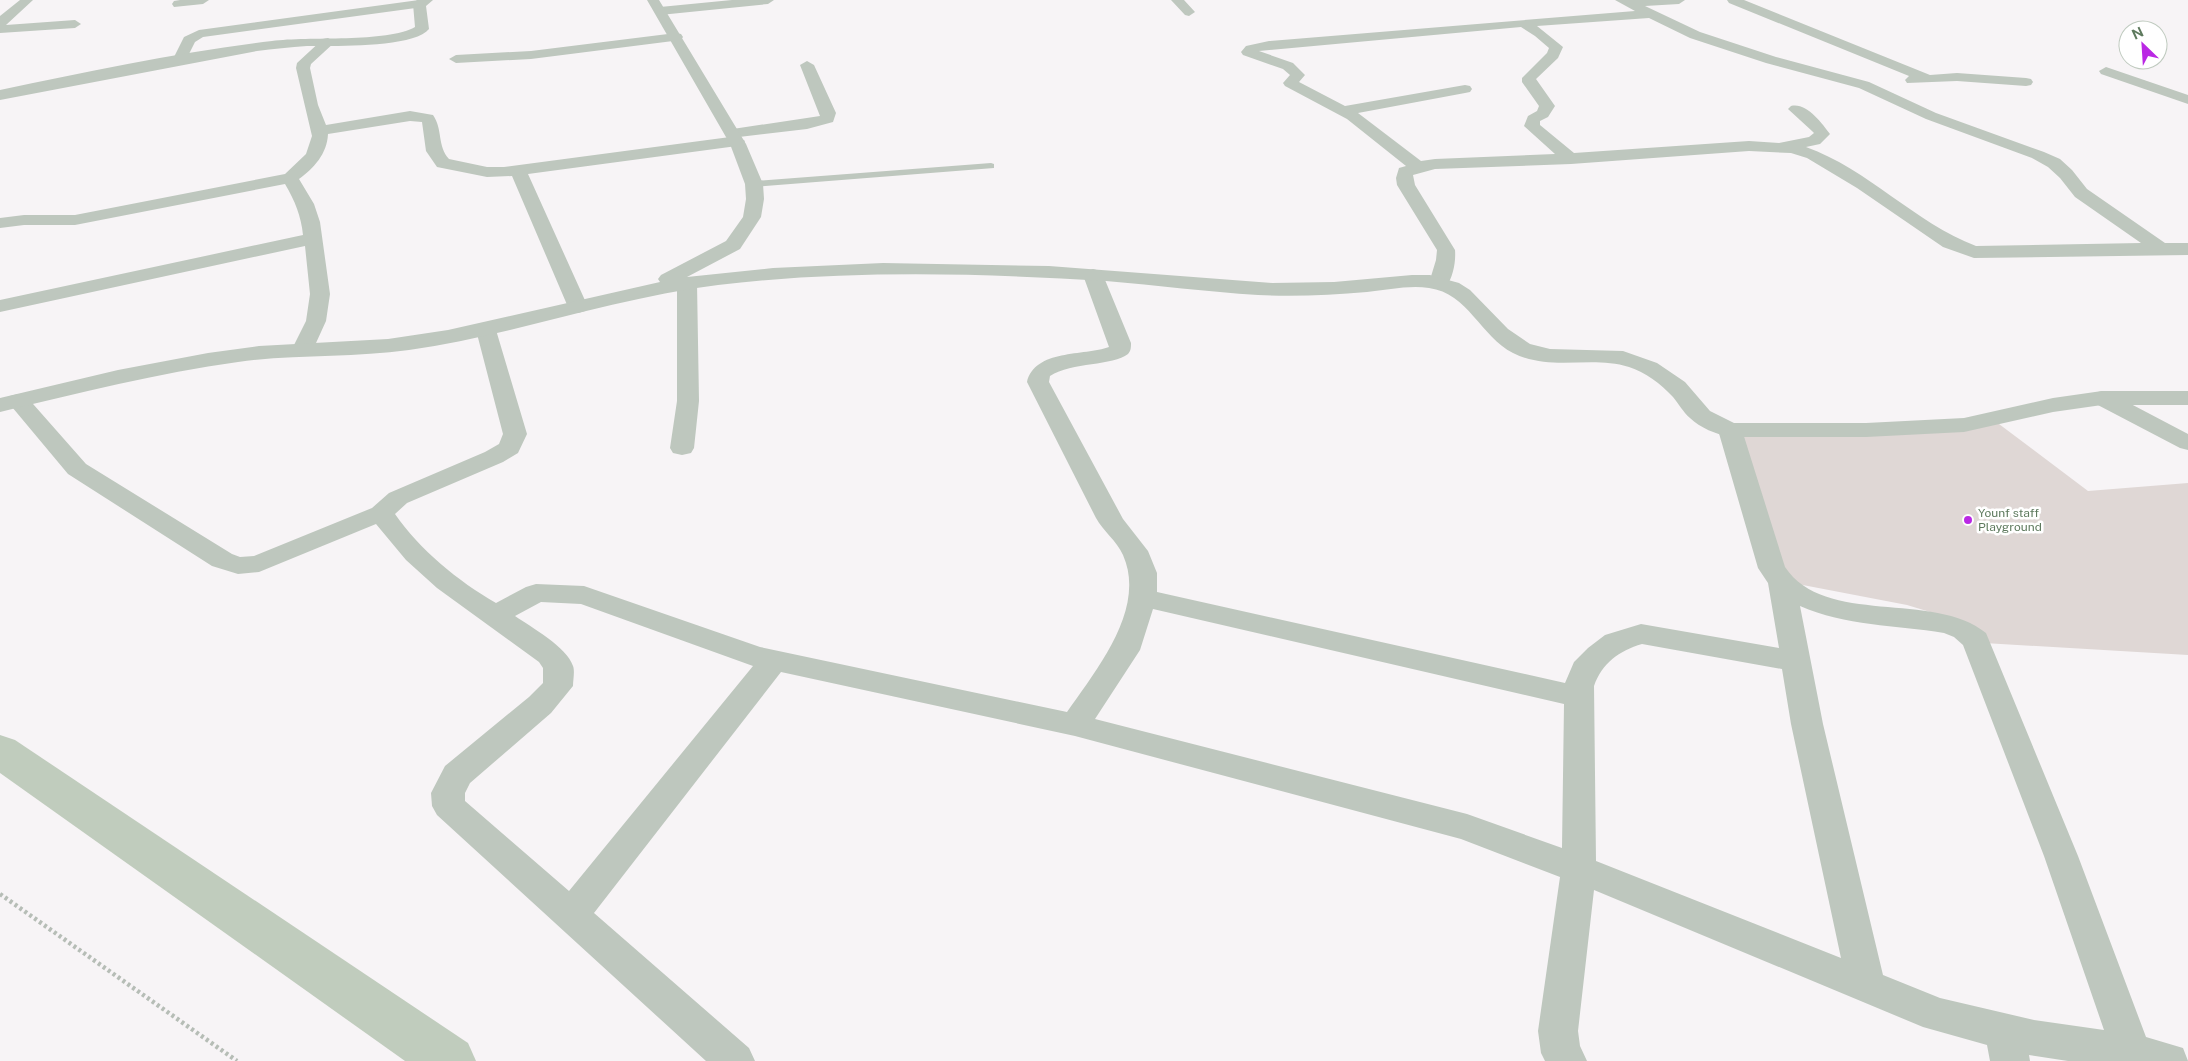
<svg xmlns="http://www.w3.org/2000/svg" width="2188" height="1061" font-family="'Public Sans',sans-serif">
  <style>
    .green { fill: #dfd7d5 }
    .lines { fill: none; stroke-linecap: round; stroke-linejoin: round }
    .canal { fill: #c0ccbd; fill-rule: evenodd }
    .path { stroke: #b6bdb6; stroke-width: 4.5; stroke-dasharray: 3 3; stroke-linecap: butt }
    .service { fill: #bec7be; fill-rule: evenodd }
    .minor { fill: #bec7be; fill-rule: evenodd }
    .tertiary { fill: #bec7be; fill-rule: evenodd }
    .poi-dot { fill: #ba28e4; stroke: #fff; stroke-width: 2 }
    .labels { text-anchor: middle; stroke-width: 5; stroke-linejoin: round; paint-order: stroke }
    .poi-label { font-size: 12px; fill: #5e7a5e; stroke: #fff; text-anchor: start }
  </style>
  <rect width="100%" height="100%" fill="#f7f4f6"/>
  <path class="green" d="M 1991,418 L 2088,491 L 2188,483 L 2188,655 L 1984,643 L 1953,619 L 1907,605 L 1777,580 L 1730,431 Z"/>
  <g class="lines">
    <path class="canal" d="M 0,735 L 15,740 L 468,1043 L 476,1061 L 405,1061 L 0,773 Z"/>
    <path class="path" d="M 0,894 L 237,1061"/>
    <path class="service" d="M 991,163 L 994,164 L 994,168 L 754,187 L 750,184 L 754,181 Z"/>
    <path class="minor" d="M 20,0 L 33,0 L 6,25 L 75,20 L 81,24 L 75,28 L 0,33 L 0,16 Z
      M 180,0 L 209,0 L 203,4 L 174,7 L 172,4 L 174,1 Z
      M 419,0 L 425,4 L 423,7 L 203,37 L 195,42 L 184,64 L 179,65 L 172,61 L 184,37 L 199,30 Z
      M 732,0 L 774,0 L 768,4 L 660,15 L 654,11 L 660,7 Z
      M 1171,0 L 1184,0 L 1195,12 L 1189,16 L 1185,15 Z
      M 1615,0 L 1685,0 L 1679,4 L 1645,6 L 1700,32 L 1776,57 L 1869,82 L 1936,113 L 2044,152 L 2060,159 L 2072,170 L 2087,189 L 2165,243 L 2188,243 L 2188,255 L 1974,258 L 1943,247 L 1857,188 L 1807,158 L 1791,153 L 1749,151 L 1571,164 L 1435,169 L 1413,175 L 1415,185 L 1455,250 C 1456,262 1453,277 1446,287 L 1439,289 L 1432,287 L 1429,283 L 1436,260 L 1437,250 L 1397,185 L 1396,178 L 1399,168 L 1406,166 L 1347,119 L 1285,86 L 1283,83 L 1290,75 L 1283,69 L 1243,55 L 1241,52 L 1246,46 L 1269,41 L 1635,11 ZM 1649,18 L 1690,38 L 1766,63 L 1859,88 L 1926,119 L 2032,158 L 2048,167 L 2060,178 L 2075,197 L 2141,243 L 1976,246 C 1915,223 1868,169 1806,147 L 1820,144 L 1830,134 C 1822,123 1806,102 1791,106 L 1788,109 L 1812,131 L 1814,133 L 1809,137 L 1779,143 L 1749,141 L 1574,153 L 1540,125 L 1540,121 L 1548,117 L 1555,106 L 1536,79 L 1558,58 L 1563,47 L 1537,26 ZM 1521,27 L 1535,36 L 1549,48 L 1547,53 L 1522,78 L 1522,82 L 1539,106 L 1537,111 L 1528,116 L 1524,126 L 1555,154 L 1435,159 L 1421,161 L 1358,113 L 1465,93 L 1470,92 L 1472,89 L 1470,86 L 1465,85 L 1345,106 L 1299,82 L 1305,75 L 1293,63 L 1259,51 Z
      M 1727,0 L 1744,0 L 1930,75 L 1957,73 L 2026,78 L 2031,79 L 2033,82 L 2031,85 L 2026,86 L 1957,81 L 1907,83 L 1905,80 L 1909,76 L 1729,3 Z
      M 676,33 L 681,34 L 683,37 L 681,40 L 531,59 L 456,63 L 449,59 L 456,55 L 531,51 Z
      M 328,38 L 335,42 L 311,64 L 310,68 L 318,105 L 326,125 L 410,111 L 433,115 C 443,129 437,146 449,159 L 487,167 L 504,167 L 730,137 L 724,133 L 726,130 L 820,116 L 800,65 L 807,61 L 814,65 L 836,113 L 833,122 L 807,129 L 739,137 L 745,141 L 743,144 L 737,146 L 528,174 L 588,307 L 585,311 L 578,313 L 571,311 L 568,307 L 512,176 L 487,177 L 437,167 L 426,151 L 422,122 L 410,121 L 328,134 C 327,154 314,168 299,179 L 314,204 L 320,222 L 330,294 L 326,321 L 311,354 L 303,355 L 295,354 L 292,349 L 306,321 L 310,294 L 305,246 L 0,312 L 0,300 L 303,235 C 301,216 295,201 285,184 L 75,225 L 24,225 L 0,228 L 0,218 L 24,215 L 75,215 L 285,174 L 306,154 L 312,136 L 296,68 L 297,63 L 323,39 Z
      M 2106,67 L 2188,95 L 2188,104 L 2101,74 L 2099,71 Z
      M 1093,269 L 1100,271 L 1103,275 L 1131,343 C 1131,347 1131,351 1128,354 C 1113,366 1072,362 1050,376 L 1049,382 L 1123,519 L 1148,551 L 1157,573 L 1157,592 L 1565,683 L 1574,662 L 1588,648 L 1605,635 L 1641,624 L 1779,648 L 1768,583 L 1758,568 L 1718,430 L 1722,425 L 1730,423 L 1738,425 L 1742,430 L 1785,567 C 1825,627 1933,590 1986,633 L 2078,856 L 2146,1037 L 2183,1048 L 2188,1061 L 2068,1061 L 2029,1055 L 2030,1061 L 1990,1061 L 1987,1045 L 1923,1027 L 1594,890 L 1578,1031 L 1580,1046 L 1587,1061 L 1545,1061 L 1541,1053 L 1538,1031 L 1560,877 L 1461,839 L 1075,736 L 781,672 L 594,913 L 749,1048 L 755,1061 L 706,1061 L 437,815 L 432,806 L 431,793 L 445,766 L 529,697 L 543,683 L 543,668 L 539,662 L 437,588 L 406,560 L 376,524 L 259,572 L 238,574 L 212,566 L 68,474 L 7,401 L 10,396 L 18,394 L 26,396 L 86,464 L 232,554 L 240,557 L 254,556 L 372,508 L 389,493 L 485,452 L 499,444 L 503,434 L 476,330 L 479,326 L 486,324 L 493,326 L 496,330 L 527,434 L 518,453 L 503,462 L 407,503 L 395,514 C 420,550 458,581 496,603 L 526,587 L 536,584 L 584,586 L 760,647 L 1067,712 C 1096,670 1147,609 1123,555 C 1117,541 1103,531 1096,518 C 1073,473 1050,427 1027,382 C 1035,349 1084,356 1109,347 L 1083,275 L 1086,271 ZM 541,602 L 581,604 L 753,666 L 569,891 L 465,801 L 465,793 L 470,783 L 551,713 L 573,686 C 573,680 575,671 573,666 C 567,647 531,627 515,616 ZM 1800,606 C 1845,626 1896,625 1944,633 L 1954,637 L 1963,645 L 2044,856 L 2104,1030 L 2034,1020 L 1940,998 L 1883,975 L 1823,724 ZM 1153,609 L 1564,704 L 1562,848 L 1467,814 L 1095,719 L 1140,650 ZM 1642,644 L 1782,669 L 1791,724 L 1841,958 L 1596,861 L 1594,686 C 1602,663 1619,651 1642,644 Z
      M 687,277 L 694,279 L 697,283 L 699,401 L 694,448 L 691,453 L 682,455 L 673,453 L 670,448 L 677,401 L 677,283 L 680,279 Z
      M 2102,391 L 2110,393 L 2188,434 L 2188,450 L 2180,448 L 2094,403 L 2091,398 L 2094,393 Z"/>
    <path class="tertiary" d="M 417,0 L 433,0 L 426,6 L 429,29 C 414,48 332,46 307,46 C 290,47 273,49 257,51 L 0,100 L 0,90 C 90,71 181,52 272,41 C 308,36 387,43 415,27 L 413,4 Z
      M 647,0 L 659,0 L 746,144 L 763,184 L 764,199 L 761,217 L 740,249 L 687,277 L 773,268 L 883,263 L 1049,266 L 1272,283 L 1334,282 L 1412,275 L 1430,275 L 1459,283 L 1470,290 L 1508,329 L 1530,344 L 1550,349 L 1623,351 L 1657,363 L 1685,382 L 1710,411 L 1734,423 L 1866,423 L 1964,418 L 2053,398 L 2102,391 L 2188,391 L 2188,405 L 2102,405 L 2053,412 L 1964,432 L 1866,437 L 1730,437 C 1716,434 1700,428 1690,418 C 1683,412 1679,404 1673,397 C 1661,384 1645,372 1629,367 C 1591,355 1551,372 1513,353 C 1481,337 1468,293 1429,288 C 1409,285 1387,290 1367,292 C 1331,295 1294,297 1258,295 C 1207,292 1157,285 1106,281 C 977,273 846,270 718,285 C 613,298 514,335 409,350 C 352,358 295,354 238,362 C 158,373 79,393 0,412 L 0,398 L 118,370 L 208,353 L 259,346 L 388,339 L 448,330 L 660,282 L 658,279 L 661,275 L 726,241 L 743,217 L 746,199 L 745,184 L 730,144 Z"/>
  </g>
  <circle class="poi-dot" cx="1968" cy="520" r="5"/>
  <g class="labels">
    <g class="poi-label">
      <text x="1978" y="517">Younf staff<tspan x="1978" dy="14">Playground</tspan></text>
    </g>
  </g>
  <g transform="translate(2143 45) rotate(335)"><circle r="24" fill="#ffffff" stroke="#bfcabf"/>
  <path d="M0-4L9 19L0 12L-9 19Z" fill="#ba28e4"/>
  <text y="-8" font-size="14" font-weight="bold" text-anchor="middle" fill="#5e7a5e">N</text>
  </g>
</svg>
